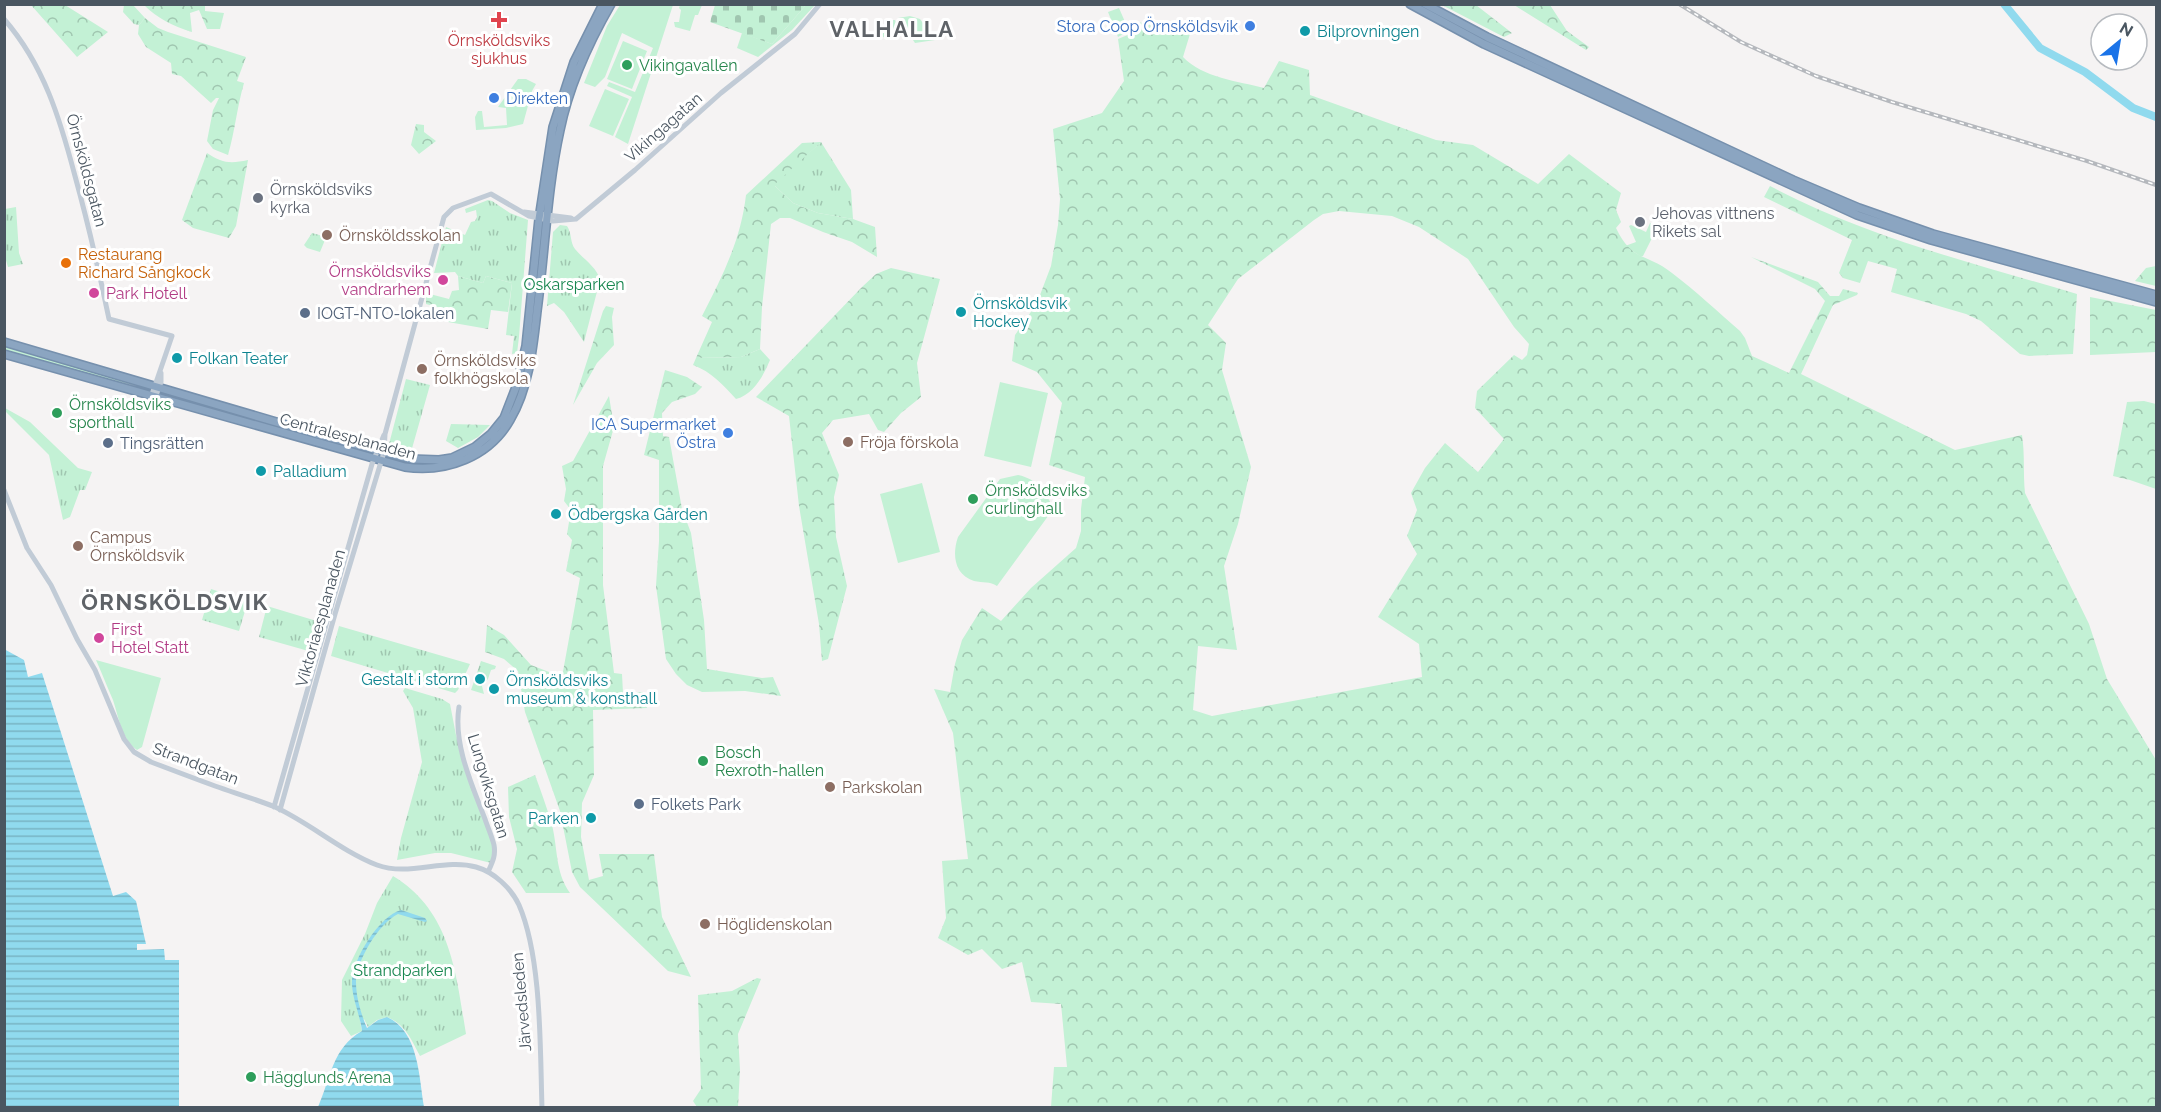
<svg xmlns="http://www.w3.org/2000/svg" width="2161" height="1112" font-family="Raleway,sans-serif">
  <style>
    .grass { fill: #c3f1d5 }
    .forest { fill: url(#forest-crowns); fill-rule: evenodd }
    .cemetery { fill: url(#cemetery-stones) }
    .park { fill: url(#park-tufts) }
    .water { fill: url(#water-rules) }
    .lines { fill: none; stroke-linecap: round; stroke-linejoin: round }
    .river { stroke: #90daee; stroke-width: 8 }
    .highway-casing { stroke: #7690ad; stroke-width: 10 }
    .secondary { stroke: #c1cbd6; stroke-width: 5 }
    .highway { stroke: #8ba5c1; stroke-width: 7 }
    .rail-casing { stroke: #b5b8bd; stroke-width: 4 }
    .rail { stroke: #fff; stroke-width: 1.5; stroke-dasharray: 4.5; stroke-linecap: butt }
    .health-dot { fill: #e0444e; stroke: #fff; stroke-width: 2 }
    .shop-dot { fill: #3f7fe0; stroke: #fff; stroke-width: 2 }
    .culture-dot { fill: #0f9aa8; stroke: #fff; stroke-width: 2 }
    .leisure-dot { fill: #2e9e5b; stroke: #fff; stroke-width: 2 }
    .worship-dot { fill: #6b7280; stroke: #fff; stroke-width: 2 }
    .education-dot { fill: #8d6e63; stroke: #fff; stroke-width: 2 }
    .food-dot { fill: #e8710a; stroke: #fff; stroke-width: 2 }
    .hotel-dot { fill: #d1479c; stroke: #fff; stroke-width: 2 }
    .service-dot { fill: #5c6f8a; stroke: #fff; stroke-width: 2 }
    .labels { text-anchor: middle; stroke-width: 6; stroke-linejoin: round; paint-order: stroke }
    .shop-label { font-size: 16px; fill: #366cbe; stroke: #fff; text-anchor: end }
    .culture-label { font-size: 16px; fill: #0d838f; stroke: #fff; text-anchor: start }
    .health-label { font-size: 16px; fill: #be3a42; stroke: #fff }
    .leisure-label { font-size: 16px; fill: #27864d; stroke: #fff; text-anchor: start }
    .street-label { font-size: 16px; fill: #4a5661; stroke: #fff }
    .worship-label { font-size: 16px; fill: #5b616d; stroke: #fff; text-anchor: start }
    .education-label { font-size: 16px; fill: #785e54; stroke: #fff; text-anchor: start }
    .food-label { font-size: 16px; fill: #c56008; stroke: #fff; text-anchor: start }
    .hotel-label { font-size: 16px; fill: #b23c85; stroke: #fff; text-anchor: start }
    .park-label { font-size: 16px; fill: #17864f; stroke: #fff }
    .service-label { font-size: 16px; fill: #4e5e75; stroke: #fff; text-anchor: start }
    .district-label { font-size: 22px; font-weight: bold; letter-spacing: 1.5px; fill: #5f6368; stroke: #fff }
  </style>
  <defs>
    <pattern id="forest-crowns" width="20" height="18" patternUnits="userSpaceOnUse" patternTransform="scale(1.5)"><rect width="20" height="18" fill="#c3f1d5"/><path d="M2 6a3 3 0 1 1 6 0M12 15a3 3 0 1 1 6 0" fill="none" stroke="#a0c6b0"/></pattern>
    <pattern id="cemetery-stones" width="16" height="16" patternUnits="userSpaceOnUse" patternTransform="scale(1.5)"><rect width="16" height="16" fill="#c3f1d5"/><path d="M2 7V4a2 2 0 0 1 4 0v3zM10 15v-3a2 2 0 0 1 4 0v3z" fill="#a0c6b0"/></pattern>
    <pattern id="park-tufts" width="24" height="20" patternUnits="userSpaceOnUse" patternTransform="scale(1.5)"><rect width="24" height="20" fill="#c3f1d5"/><path d="M3 7l-1-3M5 7V3M7 7l1-3M15 17l-1-3M17 17v-4M19 17l1-3" fill="none" stroke="#a0c6b0"/></pattern>
    <pattern id="water-rules" width="6" height="5" patternUnits="userSpaceOnUse" patternTransform="scale(1.5)"><rect width="6" height="5" fill="#90daee"/><path d="M0 2.5h6" fill="none" stroke="#78b4c4"/></pattern>
  </defs>
  <rect width="100%" height="100%" fill="#f5f3f3"/>
  <path class="grass" d="M 620,5 L 673,5 L 628,144 L 615,137 L 632,97 L 607,86 L 609,82 L 635,92 L 653,48 L 622,33 L 605,77 L 595,87 L 584,83 L 607,26 Z
    M 680,5 L 702,5 L 698,15 L 695,15 L 690,31 L 675,27 L 674,22 L 679,22 L 681,10 L 679,8 Z
    M 806,5 L 815,5 L 792,30 L 758,57 L 737,48 L 742,33 L 772,44 Z
    M 1119,8 L 1129,31 L 1118,37 L 1108,12 Z
    M 910,16 L 920,19 L 935,40 L 915,43 L 903,25 L 906,23 L 903,18 L 898,18 Z
    M 893,20 L 895,20 L 899,30 L 890,38 L 883,37 L 879,30 Z
    M 623,41 L 647,51 L 632,89 L 607,79 Z
    M 518,79 L 526,79 L 536,84 L 532,91 L 523,124 L 506,128 L 476,130 L 475,117 L 478,111 L 482,111 L 484,127 L 507,125 L 506,108 L 498,107 Z
    M 605,89 L 629,99 L 613,136 L 589,126 Z
    M 1650,223 L 1658,226 L 1643,256 L 1640,256 L 1625,246 L 1636,242 L 1629,226 L 1631,225 L 1646,232 Z
    M 4,345 L 144,386 L 144,387 L 99,378 L 5,351 Z
    M 1000,382 L 1048,393 L 1031,467 L 984,456 Z
    M 1018,475 C 1038,479 1044,492 1054,508 L 997,586 C 990,581 983,583 974,581 C 954,575 952,554 958,537 L 1000,479 Z
    M 922,483 L 940,552 L 898,563 L 880,494 Z
    M 96,660 L 161,678 L 142,747 L 137,750 C 121,738 119,718 113,700 C 107,687 102,673 96,660 Z"/>
  <path class="forest" d="M 31,5 L 65,5 L 108,32 L 77,57 Z
    M 144,5 L 205,5 L 205,11 L 224,13 L 220,29 L 207,29 L 199,10 L 190,13 L 192,32 C 173,26 158,19 144,5 Z
    M 1442,5 L 1476,5 L 1512,33 L 1504,37 Z
    M 1514,5 L 1550,5 L 1567,31 L 1589,47 L 1586,50 Z
    M 145,18 L 158,28 L 168,32 L 246,57 L 237,81 L 244,83 C 237,107 235,131 228,155 L 213,149 L 207,141 L 213,110 L 219,98 L 216,98 L 211,103 L 181,76 L 172,74 L 171,63 L 146,47 L 138,34 L 139,25 Z
    M 1135,21 L 1179,33 L 1190,34 L 1183,57 C 1203,78 1238,81 1264,88 L 1279,61 L 1309,70 L 1310,95 L 1436,140 L 1473,145 L 1538,184 L 1569,154 L 1621,193 L 1616,210 L 1621,222 L 1616,228 C 1632,262 1647,253 1672,273 C 1696,291 1718,312 1740,331 L 1745,338 L 1752,356 L 1789,373 L 1825,301 L 1815,289 L 1751,257 L 1818,282 L 1830,296 L 1839,296 L 1843,289 L 1858,293 L 1857,295 L 1833,305 L 1801,374 L 1955,450 L 2022,435 C 2025,454 2023,473 2025,493 L 2089,624 L 2107,679 L 2156,760 L 2156,1107 L 1051,1107 L 1054,1067 L 1067,1067 L 1061,1004 L 1031,1002 L 1022,962 L 1002,969 L 982,949 L 968,955 L 938,938 L 946,918 L 942,861 L 968,859 L 953,733 L 934,689 L 950,692 L 955,664 L 962,640 L 982,608 L 1001,621 L 1031,588 L 1076,548 L 1081,531 L 1081,509 L 1085,477 L 1049,465 L 1062,403 L 1037,372 L 1012,361 L 1015,335 L 1037,303 L 1051,266 L 1058,225 L 1060,199 L 1053,129 L 1102,113 L 1124,81 L 1118,39 L 1130,34 ZM 1339,211 L 1392,216 L 1419,227 L 1468,259 L 1514,327 L 1529,344 L 1527,355 L 1522,360 L 1514,355 L 1477,391 L 1475,408 L 1504,439 L 1478,472 L 1445,443 L 1425,468 L 1411,493 L 1417,510 L 1407,536 L 1417,554 L 1378,617 L 1419,644 L 1422,677 L 1212,716 L 1193,710 L 1198,646 L 1237,650 L 1224,566 L 1238,524 L 1251,467 L 1222,370 L 1226,343 L 1208,325 L 1238,279 L 1314,220 L 1323,214 Z
    M 416,124 L 424,125 L 424,132 L 436,141 L 419,154 L 411,145 Z
    M 821,142 L 775,186 L 793,203 L 818,213 L 853,219 L 875,227 L 877,257 L 852,242 L 823,232 L 790,218 L 780,218 L 771,224 L 762,307 L 760,349 L 741,357 L 696,358 L 712,322 L 702,316 C 722,277 741,240 746,195 L 802,143 Z
    M 207,153 C 222,163 230,164 248,160 L 236,226 L 229,238 L 193,228 L 182,220 Z
    M 1770,186 C 1866,237 1973,263 2077,294 L 2073,354 L 2029,356 L 2020,354 L 1981,321 L 1966,314 L 1891,292 L 1897,269 L 1868,261 L 1860,283 L 1843,278 L 1839,273 L 1852,240 L 1764,197 Z
    M 2156,266 L 2156,286 L 2135,281 L 2146,268 Z
    M 891,268 L 940,279 L 917,363 L 921,397 L 901,413 L 884,432 L 878,430 L 869,414 L 833,420 L 822,433 L 839,475 L 834,497 L 836,537 L 847,586 L 828,659 L 822,661 L 819,624 L 799,506 L 789,416 L 756,397 L 862,287 L 876,274 Z
    M 458,276 L 483,283 L 486,276 L 512,283 L 508,312 L 491,310 L 488,329 L 448,322 L 441,308 L 426,304 L 426,293 L 449,299 L 452,291 L 459,290 Z
    M 2090,297 L 2156,310 L 2156,352 L 2090,355 Z
    M 606,306 L 614,308 L 612,317 L 614,345 L 597,363 L 573,405 L 603,311 Z
    M 665,370 L 687,377 L 702,387 L 695,394 L 672,402 L 662,413 L 663,436 L 669,437 L 682,509 L 691,533 L 704,620 L 707,669 L 762,678 L 773,677 L 781,696 L 745,691 L 702,692 L 687,685 L 676,674 L 666,659 L 656,586 L 659,541 L 659,460 L 644,455 Z
    M 609,396 L 614,427 L 603,466 L 603,585 L 614,673 L 622,674 L 623,693 L 643,692 L 647,708 L 593,710 L 594,775 L 582,803 L 581,837 L 589,880 L 603,876 L 599,854 L 654,854 L 662,917 L 691,977 L 668,971 L 580,887 L 572,872 L 560,811 L 525,712 L 518,671 L 504,659 L 485,652 L 487,625 L 504,635 L 531,665 L 562,677 L 580,578 L 566,571 L 572,540 L 567,534 L 571,510 L 564,501 L 566,489 L 562,466 L 573,461 Z
    M 2144,401 L 2156,404 L 2156,489 L 2130,480 L 2113,476 L 2127,402 Z
    M 451,424 L 490,425 L 478,437 L 458,448 L 446,441 Z
    M 535,775 C 541,791 547,808 552,825 C 558,849 555,872 570,893 L 526,893 L 512,872 L 517,849 L 509,817 L 508,787 Z
    M 757,978 L 761,979 L 738,1034 L 740,1070 L 738,1107 L 697,1107 L 693,1101 L 701,1089 L 698,995 L 732,991 Z"/>
  <path class="cemetery" d="M 715,5 L 715,4 L 806,5 L 772,44 L 710,22 Z"/>
  <path class="park" d="M 124,5 L 133,5 L 145,18 L 139,25 L 134,24 L 123,12 Z
    M 821,142 L 851,190 L 853,219 L 818,213 L 793,203 L 774,185 Z
    M 488,200 L 492,201 L 510,213 L 528,220 L 519,337 L 517,353 L 512,354 L 514,336 L 506,335 L 512,283 L 486,276 L 483,283 L 458,276 L 455,272 L 434,273 L 446,227 L 465,235 L 471,222 L 475,221 L 477,217 L 476,210 L 466,213 L 465,209 Z
    M 16,207 L 19,253 L 23,264 L 8,267 L 5,257 L 5,209 Z
    M 560,225 L 567,226 C 572,233 570,243 575,249 C 583,259 597,267 600,280 L 584,342 L 564,312 L 554,303 L 547,306 L 553,232 Z
    M 312,233 L 323,236 L 325,240 L 320,252 L 307,248 L 304,245 Z
    M 760,349 L 770,360 C 763,376 754,394 736,399 C 723,385 712,372 693,365 L 696,358 L 741,357 Z
    M 406,379 L 430,385 L 411,452 L 393,447 L 389,444 Z
    M 5,408 L 30,422 L 78,468 L 92,472 L 85,490 L 80,490 L 70,517 L 63,520 L 49,455 L 5,411 Z
    M 211,589 L 248,601 L 239,631 L 202,620 Z
    M 267,606 L 320,622 L 312,652 L 259,637 Z
    M 339,626 L 470,664 L 458,690 L 455,693 L 331,656 Z
    M 481,661 L 496,666 L 495,669 L 491,670 L 488,679 L 482,686 L 484,694 L 471,690 Z
    M 405,688 L 442,699 L 450,704 L 456,735 L 493,846 L 491,863 L 451,853 L 435,853 L 397,860 L 401,838 L 422,762 L 413,708 L 403,691 Z
    M 393,876 C 451,911 456,973 466,1034 L 420,1056 C 411,1039 405,1024 387,1017 L 377,1020 L 368,1027 L 364,1019 L 360,1021 L 362,1031 L 351,1036 L 341,1021 L 342,980 L 365,934 L 377,903 Z"/>
  <path class="water" d="M 4,649 L 24,660 L 28,677 L 42,673 L 113,896 L 126,892 L 136,901 L 146,944 L 137,944 L 137,950 L 164,949 L 165,960 L 179,960 L 179,1107 L 5,1107 Z
    M 401,910 L 425,918 L 427,921 L 425,922 L 398,914 C 379,923 356,961 356,982 C 356,997 361,1014 367,1028 L 378,1020 L 387,1017 C 419,1031 419,1078 424,1107 L 318,1107 C 331,1078 332,1048 362,1031 C 360,1015 353,1001 352,985 C 350,962 379,916 401,910 Z"/>
  <g class="lines">
    <path class="river" d="M 2004,4 L 2040,48 L 2085,72 L 2133,108 L 2156,117"/>
    <defs>
      <path id="highway" d="M 1410,4 L 1484,44 L 1857,215 L 1931,240 L 2156,302
        M 1425,4 L 1487,37 L 1793,180 L 1859,208 L 1933,234 L 2156,295
        M 4,342 L 317,434 L 411,459 L 439,460 L 452,458 L 475,447 L 491,434 L 504,418 L 516,387 L 526,346 L 539,219 L 553,127 L 574,62 L 603,4
        M 4,354 L 405,467 C 446,473 489,457 510,420 C 529,388 533,347 537,311 C 545,251 547,189 560,130 C 569,86 588,44 611,4"/>
    </defs>
    <use href="#highway" class="highway-casing"/>
    <path class="secondary" d="M 4,19 C 44,65 60,119 75,176 C 88,223 99,271 109,319 L 172,336 L 150,400
      M 524,212 L 571,218
      M 154,401 L 161,382 L 161,373
      M 4,490 L 27,548 L 51,585 L 77,639 L 95,670 L 124,739 L 134,752 L 151,762 C 172,770 193,778 215,786 C 235,793 255,799 275,807 C 310,823 341,851 377,865 C 409,877 444,858 476,867 C 494,872 511,888 519,905 C 542,958 540,1050 542,1108
      M 459,707 C 453,744 472,785 485,819 C 488,828 492,837 494,845 C 496,856 492,863 488,872
      M 274,807 L 372,464 L 384,435
      M 280,810 L 335,614 L 384,452 L 385,434 L 444,217 L 453,208 L 491,194 L 529,216 L 553,221 L 576,219 L 635,170 L 721,93 L 795,34 L 820,4"/>
    <use href="#highway" class="highway"/>
    <defs>
      <path id="rail" d="M 1679,4 L 1741,42 L 1816,76 L 1892,102 L 2087,161 L 2156,185"/>
    </defs>
    <use href="#rail" class="rail-casing"/>
    <use href="#rail" class="rail"/>
  </g>
  <path class="health-dot" d="M496 11h6v6h6v6h-6v6h-6v-6h-6v-6h6z"/>
  <g class="shop-dot">
    <circle cx="1250" cy="26" r="6"/>
    <circle cx="494" cy="98" r="6"/>
    <circle cx="728" cy="433" r="6"/>
  </g>
  <g class="culture-dot">
    <circle cx="1305" cy="31" r="6"/>
    <circle cx="961" cy="312" r="6"/>
    <circle cx="177" cy="358" r="6"/>
    <circle cx="261" cy="471" r="6"/>
    <circle cx="556" cy="514" r="6"/>
    <circle cx="480" cy="679" r="6"/>
    <circle cx="494" cy="689" r="6"/>
    <circle cx="591" cy="818" r="6"/>
  </g>
  <g class="leisure-dot">
    <circle cx="627" cy="65" r="6"/>
    <circle cx="57" cy="413" r="6"/>
    <circle cx="973" cy="499" r="6"/>
    <circle cx="703" cy="761" r="6"/>
    <circle cx="251" cy="1077" r="6"/>
  </g>
  <g class="worship-dot">
    <circle cx="258" cy="198" r="6"/>
    <circle cx="1640" cy="222" r="6"/>
  </g>
  <g class="education-dot">
    <circle cx="327" cy="235" r="6"/>
    <circle cx="422" cy="369" r="6"/>
    <circle cx="848" cy="442" r="6"/>
    <circle cx="78" cy="546" r="6"/>
    <circle cx="830" cy="787" r="6"/>
    <circle cx="705" cy="924" r="6"/>
  </g>
  <circle class="food-dot" cx="66" cy="263" r="6"/>
  <g class="hotel-dot">
    <circle cx="443" cy="280" r="6"/>
    <circle cx="94" cy="293" r="6"/>
    <circle cx="99" cy="638" r="6"/>
  </g>
  <g class="service-dot">
    <circle cx="305" cy="313" r="6"/>
    <circle cx="108" cy="443" r="6"/>
    <circle cx="639" cy="804" r="6"/>
  </g>
  <g class="labels">
    <g class="shop-label">
      <text x="1238" y="32">Stora Coop Örnsköldsvik</text>
      <text x="506" y="104" text-anchor="start">Direkten</text>
      <text x="716" y="430">ICA Supermarket<tspan x="716" dy="18">Östra</tspan></text>
    </g>
    <g class="culture-label">
      <text x="1317" y="37">Bilprovningen</text>
      <text x="973" y="309">Örnsköldsvik<tspan x="973" dy="18">Hockey</tspan></text>
      <text x="189" y="364">Folkan Teater</text>
      <text x="273" y="477">Palladium</text>
      <text x="568" y="520">Ödbergska Gården</text>
      <text x="468" y="685" text-anchor="end">Gestalt i storm</text>
      <text x="506" y="686">Örnsköldsviks<tspan x="506" dy="18">museum &amp; konsthall</tspan></text>
      <text x="579" y="824" text-anchor="end">Parken</text>
    </g>
    <g class="health-label">
      <text x="499" y="46">Örnsköldsviks<tspan x="499" dy="18">sjukhus</tspan></text>
    </g>
    <g class="leisure-label">
      <text x="639" y="71">Vikingavallen</text>
      <text x="69" y="410">Örnsköldsviks<tspan x="69" dy="18">sporthall</tspan></text>
      <text x="985" y="496">Örnsköldsviks<tspan x="985" dy="18">curlinghall</tspan></text>
      <text x="715" y="758">Bosch<tspan x="715" dy="18">Rexroth-hallen</tspan></text>
      <text x="263" y="1083">Hägglunds Arena</text>
    </g>
    <g class="street-label">
      <text transform="translate(663 127) rotate(-41)" y="6">Vikingagatan</text>
      <text transform="translate(87 170) rotate(75)" y="6">Örnsköldsgatan</text>
      <text transform="translate(348 436) rotate(15)" y="6">Centralesplanaden</text>
      <text transform="translate(320 618) rotate(-74)" y="6">Viktoriaesplanaden</text>
      <text transform="translate(196 763) rotate(21)" y="6">Strandgatan</text>
      <text transform="translate(489 786) rotate(73)" y="6">Lungviksgatan</text>
      <text transform="translate(521 1002) rotate(-95)" y="6">Järvedsleden</text>
    </g>
    <g class="worship-label">
      <text x="270" y="195">Örnsköldsviks<tspan x="270" dy="18">kyrka</tspan></text>
      <text x="1652" y="219">Jehovas vittnens<tspan x="1652" dy="18">Rikets sal</tspan></text>
    </g>
    <g class="education-label">
      <text x="339" y="241">Örnsköldsskolan</text>
      <text x="434" y="366">Örnsköldsviks<tspan x="434" dy="18">folkhögskola</tspan></text>
      <text x="860" y="448">Fröja förskola</text>
      <text x="90" y="543">Campus<tspan x="90" dy="18">Örnsköldsvik</tspan></text>
      <text x="842" y="793">Parkskolan</text>
      <text x="717" y="930">Höglidenskolan</text>
    </g>
    <g class="food-label">
      <text x="78" y="260">Restaurang<tspan x="78" dy="18">Richard Sångkock</tspan></text>
    </g>
    <g class="hotel-label">
      <text x="431" y="277" text-anchor="end">Örnsköldsviks<tspan x="431" dy="18">vandrarhem</tspan></text>
      <text x="106" y="299">Park Hotell</text>
      <text x="111" y="635">First<tspan x="111" dy="18">Hotel Statt</tspan></text>
    </g>
    <g class="park-label">
      <text x="574" y="290">Oskarsparken</text>
      <text x="403" y="976">Strandparken</text>
    </g>
    <g class="service-label">
      <text x="317" y="319">IOGT-NTO-lokalen</text>
      <text x="120" y="449">Tingsrätten</text>
      <text x="651" y="810">Folkets Park</text>
    </g>
    <g class="district-label">
      <text x="892" y="37">VALHALLA</text>
      <text x="175" y="610">ÖRNSKÖLDSVIK</text>
    </g>
  </g>
  <rect width="2161" height="1112" fill="none" stroke="#4a5661" stroke-width="12"/>
  <g transform="translate(2119 42) rotate(30)"><circle r="28" fill="#ffffff" stroke="#b7bbc0" stroke-width="1.5"/>
  <path d="M0-4.5L10 22L0 15L-10 22Z" fill="#1a73e8"/>
  <text y="-9" font-size="16" font-weight="bold" text-anchor="middle" fill="#4a5661">N</text>
  </g>
</svg>
